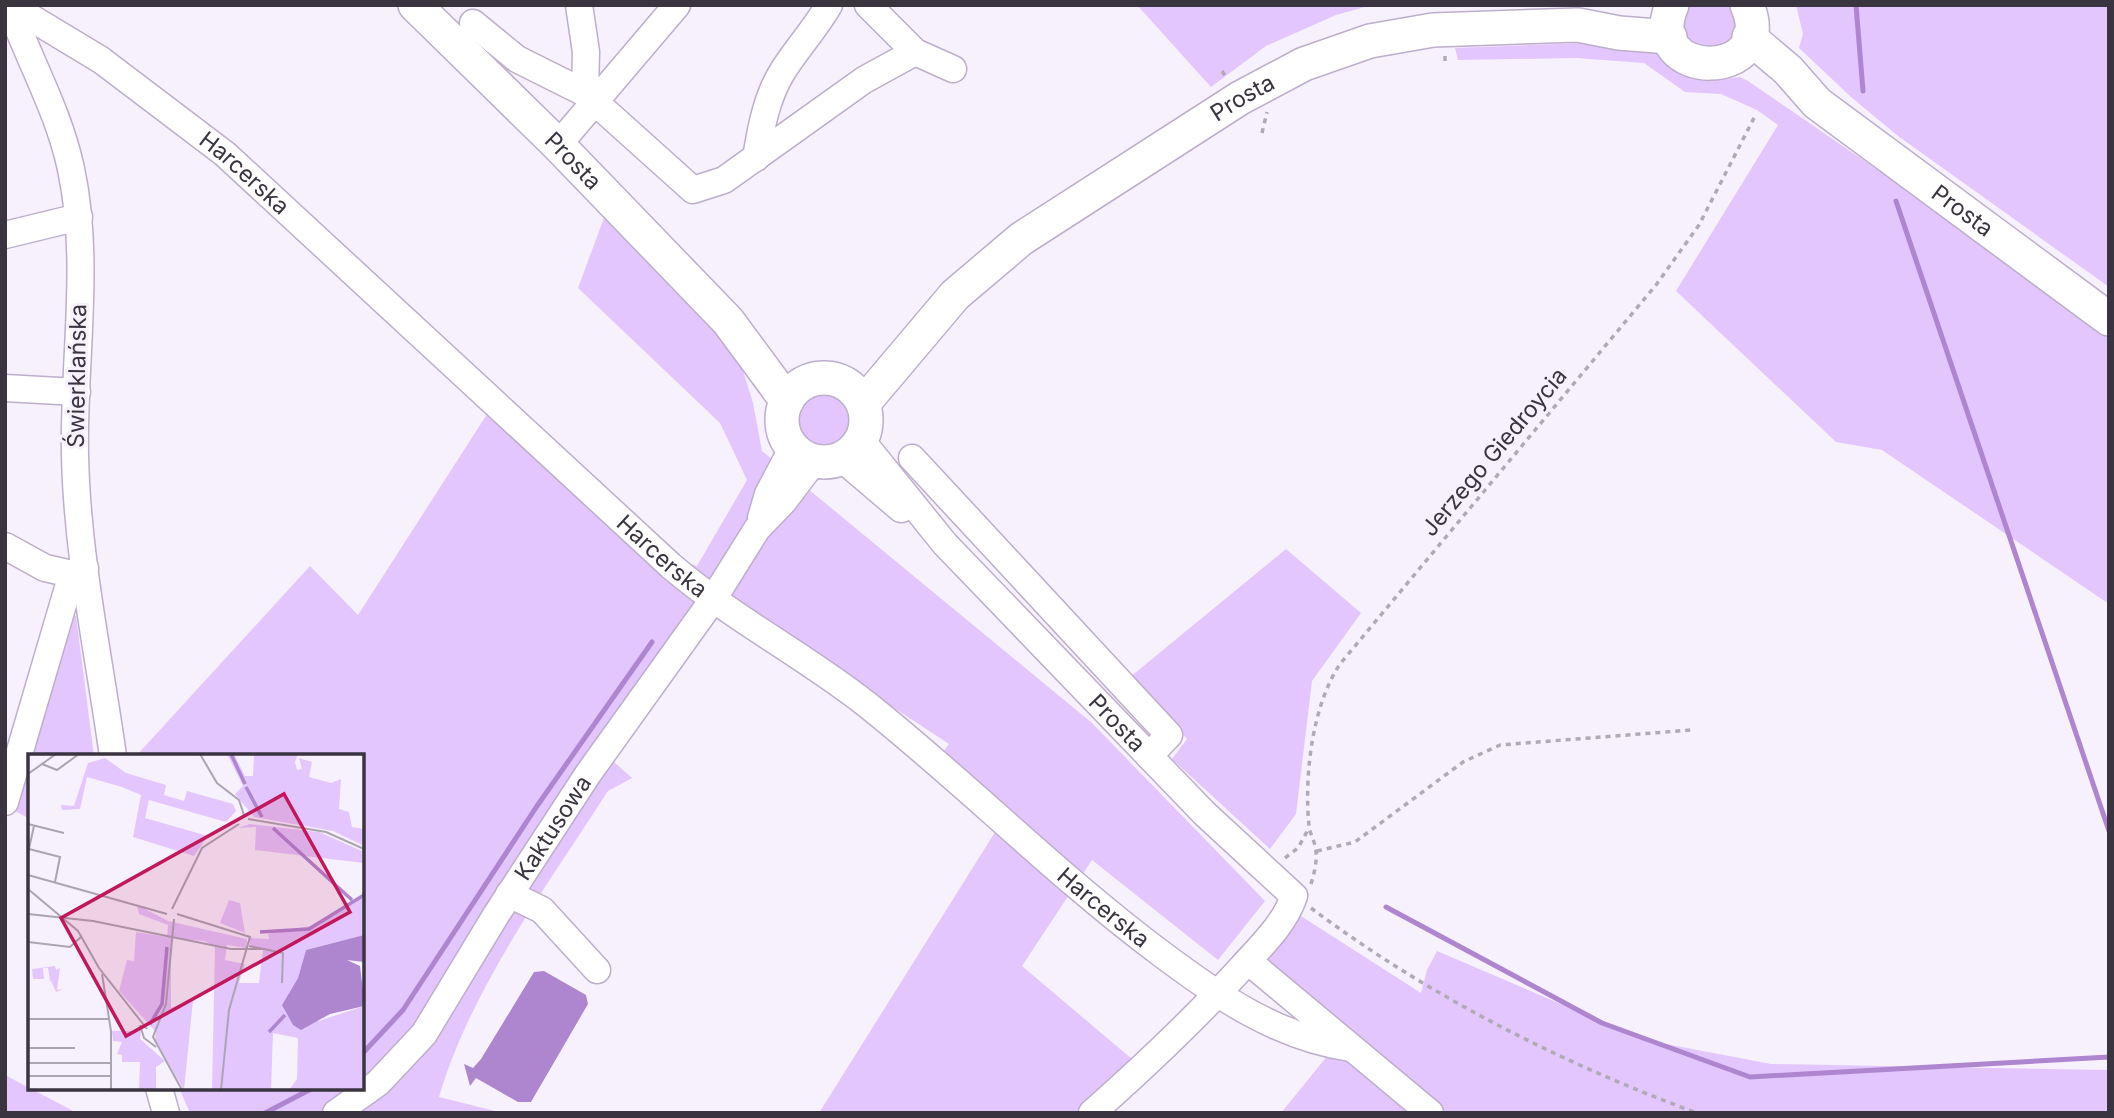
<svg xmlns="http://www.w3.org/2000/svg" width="2114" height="1118" font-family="Inter,sans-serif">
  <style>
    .green { fill: #e3c6fd }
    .water { fill: #ae85cf }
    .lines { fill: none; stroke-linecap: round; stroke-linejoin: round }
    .stream { stroke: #ae85cf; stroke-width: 5 }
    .minor-casing { stroke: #bdaecb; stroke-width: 29 }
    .major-casing { stroke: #bdaecb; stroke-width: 36 }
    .path { stroke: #b0aab6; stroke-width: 3.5; stroke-dasharray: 5 5; stroke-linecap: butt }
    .minor { stroke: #fff; stroke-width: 26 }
    .major { stroke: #fff; stroke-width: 33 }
    .labels { text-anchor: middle; stroke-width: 6; stroke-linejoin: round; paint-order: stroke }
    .street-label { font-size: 23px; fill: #3a3440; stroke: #f7f1fd }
    .inset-river { fill: none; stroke: #ae85cf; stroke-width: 3.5 }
    .inset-road { fill: none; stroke: #aba5b1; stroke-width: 2 }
    .view { fill: #c2185b; fill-opacity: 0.15; stroke: #c2185b; stroke-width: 3.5 }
    .inset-edge { fill: none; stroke: #3a3440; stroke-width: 3.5 }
  </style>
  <rect width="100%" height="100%" fill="#f7f1fd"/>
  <path class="green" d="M 1137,5 L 1372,5 L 1336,15 L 1266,46 L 1211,87 Z
    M 1689,5 L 1732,5 L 1739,30 L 1724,50 L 1691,46 L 1683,31 Z
    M 1796,5 L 2109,5 L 2109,287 L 1898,136 L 1851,97 L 1799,48 L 1803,34 Z
    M 1583,43 L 1654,48 L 1690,76 L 1707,81 L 1740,77 L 1748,81 L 1927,204 L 2109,339 L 2109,604 L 1882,450 L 1836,442 L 1676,291 L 1778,125 L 1757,110 L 1721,94 L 1685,92 L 1644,63 L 1576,58 L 1458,60 L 1455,48 Z
    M 604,218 L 739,358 L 753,403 L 762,451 L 1092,723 L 1265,901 L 1218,960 L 1092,860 L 1022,966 L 1152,1076 L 1110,1113 L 819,1113 L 1002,821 L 936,762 L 949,744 L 715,590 L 614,762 L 632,778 L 608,791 C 547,886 471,988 439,1097 L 503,1113 L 190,1113 L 179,1088 L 362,1088 L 362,756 L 136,756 L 310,566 L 358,615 L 491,408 L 648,549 L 697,566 L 747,480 L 720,423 L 578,288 Z
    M795 421a30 30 0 1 1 60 0a30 30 0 1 1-60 0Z
    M 1286,549 L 1361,613 L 1312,681 L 1296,814 L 1270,849 L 1172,759 L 1187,739 L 1129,678 Z
    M 69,616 L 76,616 L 94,756 L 30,756 L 30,819 L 11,809 Z
    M 1290,909 L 1421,993 L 1427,970 L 1437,951 L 1645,1040 L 1771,1064 L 2109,1070 L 2109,1113 L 1281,1113 L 1337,1044 L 1261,959 Z
    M 5,1075 L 77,1113 L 5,1113 Z"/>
  <path class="water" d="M 544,971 L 586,995 L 588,1004 L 531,1102 L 518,1102 L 476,1078 L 470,1086 L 464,1064 L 473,1068 L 481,1059 L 534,972 Z"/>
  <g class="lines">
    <path class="stream" d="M 1856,5 L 1863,91
      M 1896,201 L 2109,831
      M 1386,907 L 1602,1023 L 1750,1077 L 2109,1057
      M 362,1054 L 403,1010 L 537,806 L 652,642
      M 265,1113 L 313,1088"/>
    <defs>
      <g id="minor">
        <path d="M 9,5 C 29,60 59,112 71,169 C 91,262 73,361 75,455 C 77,556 99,656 113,756"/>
        <path id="s1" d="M 10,5 L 101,60 L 225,154 L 671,566 C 732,618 802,654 865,703 C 966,783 1056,875 1159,952 C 1216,995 1278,1038 1351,1048"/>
        <path d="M 579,5 L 586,52 L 585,93"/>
        <path d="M 868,5 L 915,52 L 953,69"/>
        <path d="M 473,23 L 517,59 L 585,93 L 693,190 L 724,180 L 864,80 L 915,52"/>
        <path d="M 558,145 L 677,5"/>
        <path d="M 756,158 C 761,127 767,95 784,69 C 799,46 815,29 829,5"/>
        <path d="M 5,235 L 79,217"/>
        <path d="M 5,388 L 77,392"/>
        <path id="s2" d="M 861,440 L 945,544 L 1204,813 L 1294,896 C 1285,923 1263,944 1244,965 C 1196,1018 1145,1066 1092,1113"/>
        <path d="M 841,458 L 901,509"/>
        <path d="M 912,458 L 1169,735 L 1149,756"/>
        <path d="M 761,518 L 768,494 L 793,447"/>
        <path d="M 5,546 L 45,568 L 72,574"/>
        <path d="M 5,802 L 72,574 L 85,568"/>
        <path d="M 509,894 L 542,910 L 597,970"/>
        <path d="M 1248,961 L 1430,1113"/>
        <path d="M 159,1088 L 166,1113"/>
        <path id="s3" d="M 336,1113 L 378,1083 L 424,1034 L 496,915 L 588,774 L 712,601 L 757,529 L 783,502 L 815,460"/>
      </g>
      <g id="major">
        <path id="s4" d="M 415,5 L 558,145 L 728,321 L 787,401"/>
        <path d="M 1672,5 C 1639,83 1781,82 1747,5"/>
        <path id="s5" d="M 1749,37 L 1788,70 L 1817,103 L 2109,319"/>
        <circle cx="824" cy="420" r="42"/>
        <path id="s6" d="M 863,404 L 955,295 L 1021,239 L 1240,98 L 1304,64 L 1370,41 L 1433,30 L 1578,25 L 1619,33 L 1670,37"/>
      </g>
    </defs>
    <use href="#minor" class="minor-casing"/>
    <use href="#major" class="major-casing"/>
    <path class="path" d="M 1445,56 L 1445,66
      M 1222,71 L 1227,79
      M 1262,133 L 1267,112
      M 1317,851 L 1355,842 L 1463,762 L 1500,745 L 1691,730
      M 1285,858 L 1298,848 L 1309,828
      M 1311,884 C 1314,874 1317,863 1316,852 C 1316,843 1310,835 1309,826 C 1304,776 1312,706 1340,664 L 1656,285 L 1699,225 L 1756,114
      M 1311,908 C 1427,995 1561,1063 1697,1113"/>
    <use href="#minor" class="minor"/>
    <use href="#major" class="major"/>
  </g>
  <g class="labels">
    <g class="street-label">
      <text dy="8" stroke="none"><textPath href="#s6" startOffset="492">Prosta</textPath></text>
      <text dy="8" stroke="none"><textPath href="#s4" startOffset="222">Prosta</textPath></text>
      <text dy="8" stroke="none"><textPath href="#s1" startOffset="289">Harcerska</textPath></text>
      <text dy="8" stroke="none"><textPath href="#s5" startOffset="276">Prosta</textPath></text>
      <text transform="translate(77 376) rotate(-89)" y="8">Świerklańska</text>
      <text transform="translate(1494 452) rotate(-50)" y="8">Jerzego Giedroycia</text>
      <text dy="8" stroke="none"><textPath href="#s1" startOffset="856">Harcerska</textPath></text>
      <text dy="8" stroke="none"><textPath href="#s2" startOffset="382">Prosta</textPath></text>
      <text dy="8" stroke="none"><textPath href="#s3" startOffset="362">Kaktusowa</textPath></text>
      <text dy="8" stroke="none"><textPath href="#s1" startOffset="1421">Harcerska</textPath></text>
    </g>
  </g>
  <g transform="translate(28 754)">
    <rect width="336" height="336" fill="#f7f1fd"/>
    <path d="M 199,0 L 206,0 L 217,22 L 225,22 L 226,0 L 270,0 L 267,8 L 269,16 L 274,15 L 271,4 L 284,8 L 281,23 L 303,29 L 313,25 L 311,55 L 321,58 L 324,73 L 336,75 L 336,92 L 305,77 L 226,63 L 207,40 L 215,32 ZM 77,4 L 98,19 L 138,31 L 136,41 L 156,47 L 159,37 L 205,50 L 208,57 L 198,68 L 121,46 L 117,64 L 180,82 L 166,102 L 105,83 L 113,41 L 94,33 L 59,23 L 52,55 L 34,56 L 33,51 L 46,52 L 60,9 ZM 222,70 L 291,78 L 336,98 L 336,109 L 227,96 L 228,73 L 210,74 ZM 336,143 L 336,181 L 278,196 L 270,224 L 254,251 L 291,267 L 336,252 L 336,336 L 261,336 L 269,325 L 270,284 L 245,279 L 243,336 L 184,336 L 187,192 L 176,187 L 143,184 L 143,254 L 165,246 L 156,336 L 127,286 L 128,278 L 91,237 L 99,206 L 106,207 L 108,178 L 139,183 L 140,171 L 111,160 L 109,151 L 140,167 L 219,185 L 218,194 L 199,191 L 197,206 L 217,210 L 211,229 L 231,229 L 235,196 L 222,191 L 222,184 L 241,185 L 240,180 L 282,172 ZM 201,146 L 212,149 L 217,179 L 192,169 ZM 27,212 L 28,216 L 32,214 L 29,236 L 35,235 L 28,238 L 23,227 L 27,225 L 22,227 L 20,214 L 15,214 L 16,225 L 5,225 L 4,215 ZM 110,271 L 113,276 L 112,285 L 137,307 L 128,313 L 128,336 L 111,336 L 112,308 L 94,308 L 94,301 L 89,300 L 94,288 L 85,287 L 84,277 L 111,277 Z" fill="#e3c6fd"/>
    <path d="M 336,181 L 336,208 L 319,206 L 332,212 L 335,237 L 336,213 L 336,252 L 302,260 L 273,276 L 265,271 L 254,251 L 270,224 L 278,196 Z" fill="#ae85cf"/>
    <path class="inset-river" d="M 203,0 L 217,30M 218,33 L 234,63M 245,74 L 324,146M 232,178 L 281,175 L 336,141M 122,270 L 134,250 L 139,193M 241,278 L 257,261"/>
    <path class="inset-road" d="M 172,0 L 189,29 L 211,46 L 216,61M 14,10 L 29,16 L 51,0M 0,20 L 28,0M 220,65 L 298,78 L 336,95M 0,70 L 36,79M 1,95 L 32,103 L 27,128M 0,99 L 6,72M 0,121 L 139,160M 0,135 L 50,177 L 71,214 L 119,275M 144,155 L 174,94 L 211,70M 0,160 L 65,167 L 203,195 L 237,195M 149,160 L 222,183 L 201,256 L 193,336M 146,165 L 138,250 L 125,283 L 154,336M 0,188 L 42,193 L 54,182M 221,192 L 255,199 L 254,229M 74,220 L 83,277 L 83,336M 0,265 L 82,265M 112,271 L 116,284 L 128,293M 0,294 L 47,294M 0,309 L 84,309M 0,322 L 84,322"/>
    <path class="view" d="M 256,40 L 322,158 L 98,282 L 33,164 Z"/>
    <rect width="336" height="336" class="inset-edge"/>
  </g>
  <rect width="2114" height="1118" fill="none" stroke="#3a3440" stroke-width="14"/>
</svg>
